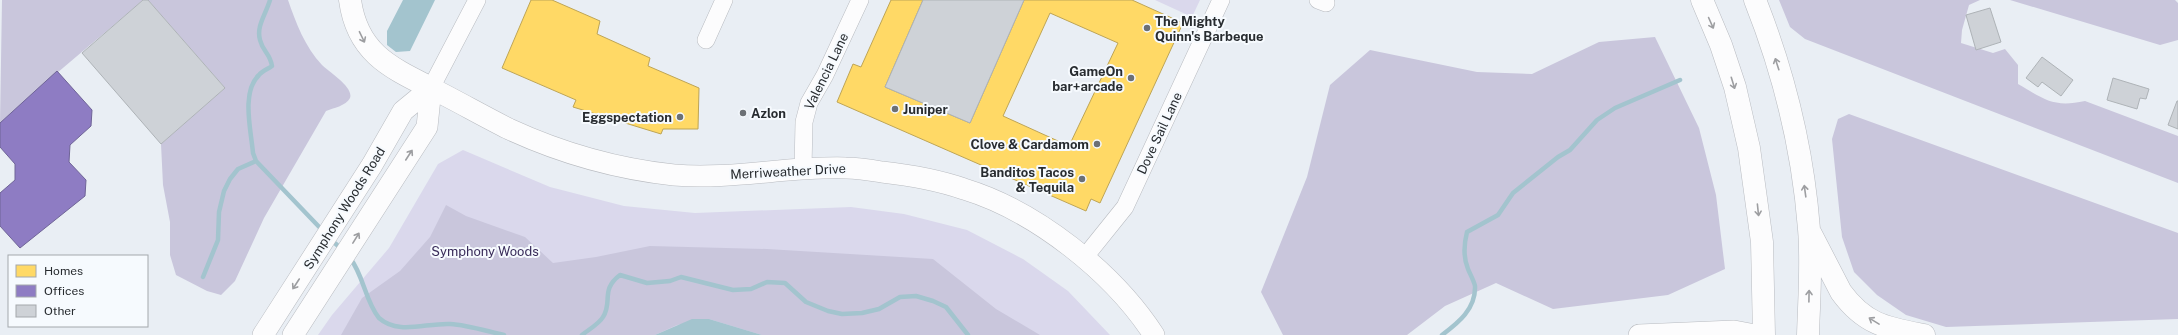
<svg xmlns="http://www.w3.org/2000/svg" width="2178" height="335" font-family="'Public Sans',sans-serif">
  <style>
    .green { fill: #dad8ec }
    .forest { fill: #c9c6dc }
    .water { fill: #a3c4ce }
    .homes { fill: #ffd966; stroke: #bea556; fill-rule: evenodd }
    .offices { fill: #8e7cc3; stroke: #6f6497 }
    .lines { fill: none; stroke-linecap: round; stroke-linejoin: round }
    .stream { stroke: #a3c4ce; stroke-width: 4.5 }
    .building { fill: #ced2d7; stroke: #aeb3b7 }
    .minor-casing { stroke: #b8bbc0; stroke-width: 18 }
    .tertiary-casing { stroke: #b8bbc0; stroke-width: 22 }
    .primary-casing { stroke: #b8bbc0; stroke-width: 23 }
    .motorway-casing { stroke: #b8bbc0; stroke-width: 23 }
    .minor { stroke: #fcfcfd; stroke-width: 17 }
    .tertiary { stroke: #fcfcfd; stroke-width: 21 }
    .primary { stroke: #fcfcfd; stroke-width: 22 }
    .motorway { stroke: #fcfcfd; stroke-width: 22 }
    .oneway { stroke: #9d9ea1 }
    .poi-dot { fill: #6c7075; stroke: #f6fafe; stroke-width: 1.5 }
    .labels { text-anchor: middle; stroke-width: 4; stroke-linejoin: round; paint-order: stroke }
    .poi-label { font-size: 13px; font-weight: bold; fill: #282c30; stroke: #f6fafe; text-anchor: end }
    .street-label { font-size: 13px; fill: #282c30; stroke: #f6fafe }
    .park-label { font-size: 13px; fill: #392c5a; stroke: #f6fafe }
  </style>
  <rect width="100%" height="100%" fill="#e9eef4"/>
  <path class="green" d="M 1155,0 L 1200,0 L 1192,17 Z
    M 463,150 L 550,187 L 624,206 L 695,213 L 851,207 L 904,214 L 967,230 L 1023,259 L 1068,291 L 1110,335 L 318,335 L 332,315 L 389,248 L 438,164 Z"/>
  <path class="forest" d="M 2,0 L 143,0 C 96,41 47,80 0,123 Z
    M 148,0 L 288,0 C 296,23 305,47 322,65 C 329,72 354,87 350,98 C 346,106 333,108 326,111 L 264,218 L 235,281 L 221,295 L 207,291 L 176,275 L 170,255 L 170,222 L 163,185 L 161,144 L 225,88 Z
    M 1779,0 L 1980,0 L 1969,5 L 1962,30 L 1961,43 L 1993,53 L 2005,49 L 2018,65 L 2018,84 C 2044,99 2053,108 2085,101 L 2178,136 L 2178,183 L 1805,39 L 1790,27 Z
    M 2010,0 L 2175,0 L 2178,3 L 2178,40 L 2160,45 Z
    M 1655,37 L 1699,128 L 1716,195 L 1725,269 L 1668,295 L 1553,309 L 1496,283 L 1445,306 L 1407,335 L 1283,335 L 1261,292 L 1307,177 L 1330,85 L 1370,50 L 1477,72 L 1532,74 L 1599,42 Z
    M 1849,114 L 2178,233 L 2178,319 L 1946,327 L 1906,315 L 1877,295 L 1854,272 L 1842,237 L 1832,139 L 1838,119 Z
    M 446,205 L 466,216 L 525,237 L 553,263 L 596,257 L 650,246 L 767,249 L 933,259 L 996,309 L 1040,335 L 762,335 L 709,319 L 677,325 L 655,335 L 341,335 L 362,298 L 400,271 L 430,237 Z"/>
  <path class="water" d="M 403,0 L 435,0 L 410,51 L 396,52 L 387,45 L 387,31 Z
    M 692,319 L 709,319 L 762,335 L 655,335 Z"/>
  <path class="homes" d="M 531,0 L 552,0 L 600,21 L 597,34 L 650,58 L 648,66 L 699,88 L 698,129 L 663,129 L 661,134 L 573,107 L 576,100 L 502,68 Z
    M 891,0 L 923,0 L 885,87 L 970,123 L 1024,0 L 1132,0 L 1183,23 L 1100,203 L 1091,199 L 1086,211 L 837,102 L 853,64 L 861,67 ZM 1050,13 L 1118,43 L 1069,146 L 1003,116 Z"/>
  <path class="offices" d="M 57,71 L 92,110 L 91,126 L 70,145 L 69,162 L 86,180 L 85,196 L 20,248 L 0,226 L 0,193 L 15,180 L 15,164 L 0,147 L 0,123 Z"/>
  <g class="lines">
    <path class="stream" d="M 270,0 C 266,14 256,26 260,40 C 263,52 270,53 272,66 C 268,69 262,71 259,75 C 241,92 251,130 253,153 L 256,161 L 324,232
      M 330,239 L 343,250
      M 350,258 C 364,276 365,301 379,318 C 398,335 425,323 450,324 C 468,325 486,331 504,335
      M 203,277 L 218,240 L 219,212 L 224,191 L 230,179 L 238,169 L 256,161
      M 582,335 C 588,330 599,324 603,317 C 613,302 600,290 620,275 L 647,283 L 670,281 L 681,277 L 733,290 L 751,289 L 767,282 L 785,283 L 806,302 L 828,311 L 842,314 L 862,313 L 879,309 L 900,297 L 916,296 L 933,301 L 946,307 L 968,335
      M 1442,335 C 1458,323 1476,309 1475,286 C 1474,281 1470,274 1468,269 C 1463,257 1464,244 1467,232 L 1498,215 L 1513,193 L 1558,157 L 1570,150 L 1597,120 L 1615,108 L 1680,80"/>
  </g>
  <path class="building" d="M 143,0 L 148,0 L 225,88 L 161,144 L 82,53 Z
    M 923,0 L 1024,0 L 970,123 L 885,87 Z
    M 1990,8 L 2001,42 L 1976,50 L 1966,15 Z
    M 2042,57 L 2073,80 L 2061,96 L 2042,82 L 2038,87 L 2026,78 Z
    M 2113,78 L 2149,89 L 2146,99 L 2140,98 L 2137,109 L 2107,100 Z
    M 2177,101 L 2178,101 L 2178,129 L 2168,125 Z"/>
  <g class="lines">
    <defs>
      <path id="minor" d="M 1318,0 L 1326,3
        M 706,40 L 724,0
        M 431,88 L 477,0
        M 803,169 L 804,122 L 809,103 L 825,75 L 860,0
        M 1084,258 L 1125,207 L 1221,0"/>
      <path id="tertiary" d="M 431,88 C 457,101 483,116 509,129 C 561,153 618,169 674,175 C 731,180 789,166 846,168 C 858,168 870,170 882,172 C 909,175 938,180 964,189 C 1036,211 1113,272 1154,335
        M 263,335 L 372,165 L 403,111 L 431,88
        M 293,335 L 427,127 L 431,88
        M 1639,335 L 1734,331 L 1755,335"/>
      <path id="primary" d="M 1702,0 L 1721,45 L 1735,87 L 1749,148 L 1762,242 L 1764,335
        M 1755,0 C 1784,73 1803,151 1809,229 C 1812,264 1809,300 1808,335
        M 1811,234 L 1841,292 C 1865,325 1887,328 1924,335"/>
      <path id="motorway" d="M 350,0 C 357,52 389,67 431,88"/>
    </defs>
    <use href="#minor" class="minor-casing"/>
    <use href="#tertiary" class="tertiary-casing"/>
    <use href="#primary" class="primary-casing"/>
    <use href="#motorway" class="motorway-casing"/>
    <use href="#minor" class="minor"/>
    <use href="#tertiary" class="tertiary"/>
    <use href="#primary" class="primary"/>
    <use href="#motorway" class="motorway"/>
  </g>
  <defs><path id="oneway-shaft" d="M-6 0H5M1.5-3L5.5 0L1.5 3" fill="none" stroke-width="1.6" stroke-linecap="round" stroke-linejoin="round"/></defs>
  <g class="oneway">
    <use href="#oneway-shaft" transform="translate(1711 23) rotate(66)"/>
    <use href="#oneway-shaft" transform="translate(362 37) rotate(64)"/>
    <use href="#oneway-shaft" transform="translate(1777 64) rotate(-108)"/>
    <use href="#oneway-shaft" transform="translate(1733 83) rotate(73)"/>
    <use href="#oneway-shaft" transform="translate(409 155) rotate(-57)"/>
    <use href="#oneway-shaft" transform="translate(1805 191) rotate(-98)"/>
    <use href="#oneway-shaft" transform="translate(1758 210) rotate(84)"/>
    <use href="#oneway-shaft" transform="translate(356 238) rotate(-58)"/>
    <use href="#oneway-shaft" transform="translate(296 284) rotate(123)"/>
    <use href="#oneway-shaft" transform="translate(1809 296) rotate(-89)"/>
    <use href="#oneway-shaft" transform="translate(1874 321) rotate(-148)"/>
  </g>
  <g class="poi-dot">
    <circle cx="1147" cy="28" r="4"/>
    <circle cx="1131" cy="78" r="4"/>
    <circle cx="895" cy="109" r="4"/>
    <circle cx="743" cy="113" r="4"/>
    <circle cx="680" cy="117" r="4"/>
    <circle cx="1097" cy="144" r="4"/>
    <circle cx="1082" cy="179" r="4"/>
  </g>
  <g class="labels">
    <g class="poi-label">
      <text x="1155" y="26" text-anchor="start">The Mighty<tspan x="1155" dy="15">Quinn's Barbeque</tspan></text>
      <text x="1123" y="76">GameOn<tspan x="1123" dy="15">bar+arcade</tspan></text>
      <text x="903" y="114" text-anchor="start">Juniper</text>
      <text x="751" y="118" text-anchor="start">Azlon</text>
      <text x="672" y="122">Eggspectation</text>
      <text x="1089" y="149">Clove &amp; Cardamom</text>
      <text x="1074" y="177">Banditos Tacos<tspan x="1074" dy="15">&amp; Tequila</tspan></text>
    </g>
    <g class="street-label">
      <text transform="translate(826 71) rotate(-64)" y="5">Valencia Lane</text>
      <text transform="translate(1159 133) rotate(-65)" y="5">Dove Sail Lane</text>
      <text transform="translate(788 171) rotate(-3)" y="5">Merriweather Drive</text>
      <text transform="translate(344 208) rotate(-58)" y="5">Symphony Woods Road</text>
    </g>
    <g class="park-label">
      <text x="485" y="256">Symphony Woods</text>
    </g>
  </g>
  <rect x="8" y="255" width="140" height="72" fill="#f6fafe" stroke="#a4a8ac"/>
  <rect x="16" y="265" width="20" height="12" fill="#ffd966" stroke="#a4a8ac"/>
  <text x="44" y="275" font-size="12" fill="#282c30">Homes</text>
  <rect x="16" y="285" width="20" height="12" fill="#8e7cc3" stroke="#a4a8ac"/>
  <text x="44" y="295" font-size="12" fill="#282c30">Offices</text>
  <rect x="16" y="305" width="20" height="12" fill="#ced2d7" stroke="#a4a8ac"/>
  <text x="44" y="315" font-size="12" fill="#282c30">Other</text>
</svg>
